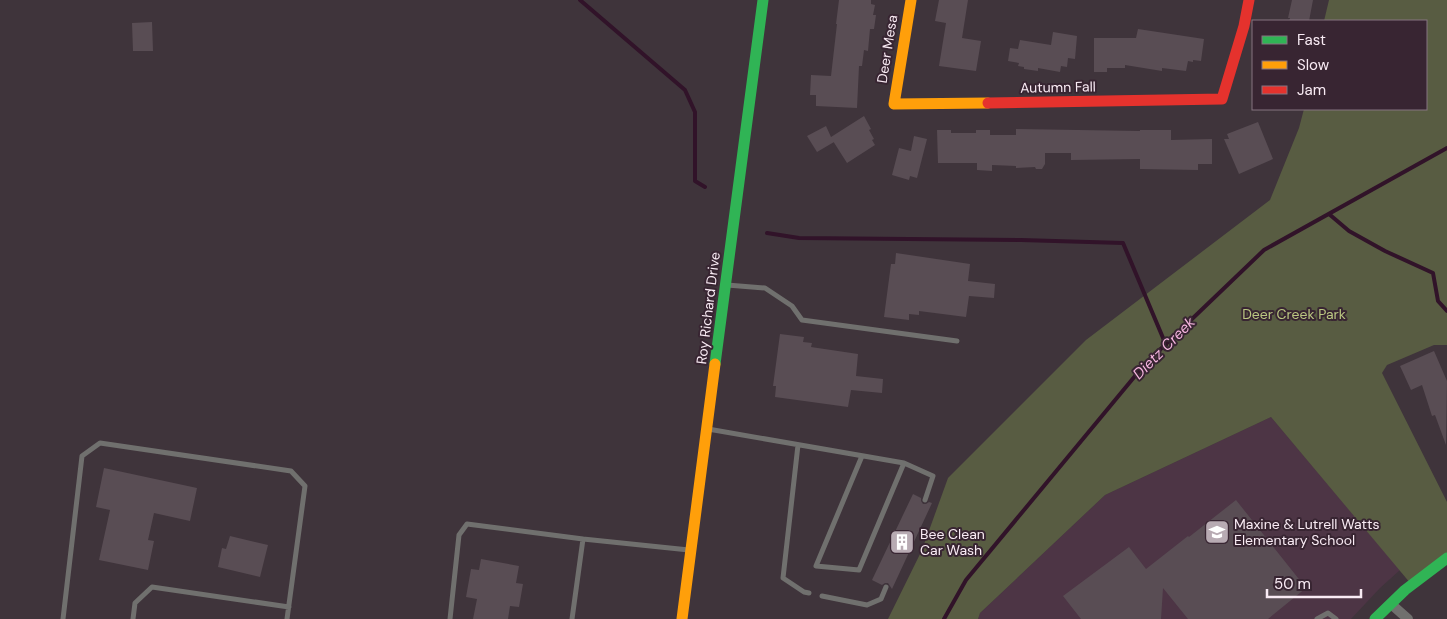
<svg xmlns="http://www.w3.org/2000/svg" width="1447" height="619" font-family="'DM Sans',sans-serif">
  <style>
    .built { fill: #4d3545 }
    .green { fill: #585c42 }
    .lines { fill: none; stroke-linecap: round; stroke-linejoin: round }
    .stream { stroke: #311329; stroke-width: 4 }
    .building { fill: #594d54 }
    .lane { stroke: #70706e; stroke-width: 5 }
    .street { stroke: #70706e; stroke-width: 10 }
    .fast { stroke: #30b455; stroke-width: 11 }
    .slow { stroke: #ff9f0a; stroke-width: 11 }
    .jam { stroke: #e5322d; stroke-width: 11 }
    .labels { text-anchor: middle; stroke-width: 4; stroke-linejoin: round; paint-order: stroke }
    .street-label { font-size: 14px; fill: #f9ebf4; stroke: #382532 }
    .park-label { font-size: 14px; fill: #bac781; stroke: #382532 }
    .poi-label { font-size: 14px; fill: #f9ebf4; stroke: #382532; text-anchor: start }
    .water-label { font-size: 15px; font-style: italic; fill: #f6b5df; stroke: #382532 }
  </style>
  <rect width="100%" height="100%" fill="#3f343b"/>
  <path class="built" d="M 1271,417 L 1400,570 L 1380,588 L 1351,619 L 978,619 L 980,613 L 1105,495 Z"/>
  <path class="green" d="M 1329,0 L 1447,0 L 1447,345 L 1434,345 L 1387,365 L 1382,373 L 1447,502 L 1447,558 L 1411,584 L 1271,417 L 1105,495 L 980,613 L 978,619 L 888,619 L 922,550 L 948,478 L 1086,340 L 1270,200 L 1299,128 L 1304,109 L 1426,109 L 1426,21 L 1324,21 Z"/>
  <g class="lines">
    <path class="stream" d="M 580,0 L 685,90 L 695,112 L 695,181 L 705,187
      M 1329,214 L 1349,231 L 1385,251 L 1433,273 L 1438,301 L 1447,311
      M 767,233 L 799,238 L 1021,240 L 1123,243 L 1166,345
      M 944,619 L 966,580 L 1145,364 L 1264,250 L 1447,148"/>
  </g>
  <path class="building" d="M 839,0 L 871,0 L 871,4 L 875,5 L 873,15 L 876,15 L 874,29 L 870,29 L 868,51 L 864,50 L 862,66 L 859,66 L 857,108 L 816,106 L 816,95 L 810,95 L 811,75 L 831,76 L 837,24 L 836,24 Z
    M 939,0 L 968,0 L 962,38 L 981,41 L 976,71 L 939,66 L 946,23 L 935,21 Z
    M 1292,0 L 1313,0 L 1309,21 L 1289,21 L 1290,18 L 1288,18 Z
    M 152,22 L 153,51 L 133,51 L 132,23 Z
    M 1138,29 L 1204,39 L 1201,61 L 1193,60 L 1193,62 L 1188,61 L 1186,71 L 1162,68 L 1162,71 L 1125,65 L 1125,68 L 1107,68 L 1107,72 L 1094,72 L 1094,38 L 1136,38 Z
    M 1053,32 L 1077,36 L 1075,59 L 1068,58 L 1067,67 L 1061,66 L 1060,72 L 1038,68 L 1038,71 L 1024,69 L 1024,67 L 1018,66 L 1019,63 L 1008,61 L 1010,48 L 1018,49 L 1020,40 L 1051,45 Z
    M 864,116 L 871,129 L 869,130 L 874,139 L 872,140 L 875,145 L 847,163 L 833,141 L 834,142 L 817,152 L 807,136 L 826,126 L 831,137 Z
    M 1258,122 L 1273,159 L 1239,174 L 1224,139 L 1229,139 L 1227,134 Z
    M 1016,129 L 1140,131 L 1140,130 L 1171,130 L 1171,140 L 1212,139 L 1212,164 L 1198,164 L 1198,170 L 1140,169 L 1140,159 L 1071,160 L 1071,153 L 1045,153 L 1045,164 L 1042,169 L 1036,169 L 1035,167 L 1016,168 L 1016,166 L 992,165 L 992,171 L 977,170 L 977,163 L 938,163 L 937,130 L 951,130 L 951,133 L 976,133 L 976,130 L 990,130 L 990,135 L 1016,135 Z
    M 914,136 L 927,139 L 917,178 L 910,176 L 909,180 L 892,175 L 899,148 L 911,151 Z
    M 896,253 L 970,264 L 968,281 L 995,284 L 994,298 L 969,296 L 966,317 L 919,311 L 919,315 L 909,314 L 909,320 L 884,317 L 891,264 L 895,264 Z
    M 780,334 L 804,337 L 803,342 L 812,343 L 811,347 L 858,354 L 856,376 L 883,379 L 882,393 L 851,390 L 848,407 L 775,397 L 776,386 L 773,386 Z
    M 1434,351 L 1447,381 L 1446,445 L 1435,415 L 1432,416 L 1422,385 L 1411,390 L 1400,366 Z
    M 104,468 L 197,488 L 190,521 L 154,513 L 148,540 L 154,541 L 148,570 L 99,560 L 110,510 L 96,507 Z
    M 913,494 L 921,498 L 921,501 L 923,504 L 926,504 L 929,502 L 932,503 L 892,589 L 888,583 L 885,583 L 882,585 L 872,580 Z
    M 1236,500 L 1306,588 L 1268,619 L 1188,619 L 1163,588 L 1161,619 L 1081,619 L 1063,596 L 1129,547 L 1146,569 L 1188,536 L 1189,537 Z
    M 230,536 L 268,545 L 260,577 L 218,567 L 222,548 L 226,549 Z
    M 481,559 L 519,566 L 516,583 L 523,584 L 519,607 L 510,606 L 508,619 L 473,619 L 477,599 L 466,597 L 471,569 L 479,570 Z"/>
  <g class="lines">
    <path class="lane" d="M 727,285 L 765,288 L 792,306 L 802,320 L 957,341
      M 708,429 L 904,463 L 933,476 L 925,500
      M 798,445 L 783,578 L 804,592 L 809,593
      M 862,456 L 816,566 L 859,570 L 904,463
      M 822,596 L 867,605 L 881,599 L 886,587
      M 63,619 L 82,456 L 100,443 L 291,471 L 305,486 L 287,619
      M 133,619 L 135,603 L 152,587 L 289,607
      M 450,619 L 459,535 L 467,524 L 583,539
      M 572,619 L 583,539 L 689,550
      M 1317,619 L 1328,613 L 1336,619"/>
    <path class="street" d="M 1391,604 L 1408,619"/>
    <path class="fast" d="M 715,364 L 763,0
      M 1375,619 L 1405,590 L 1447,558"/>
    <path class="slow" d="M 911,0 L 894,104 L 988,103
      M 682,619 L 715,364"/>
    <path class="jam" d="M 988,103 L 1222,99 L 1244,26 L 1249,0"/>
  </g>
  <defs>
    <symbol id="school-square" viewBox="-11 -11 22 22"><rect x="-9" y="-9" width="18" height="18" rx="4" fill="#b8abb3" stroke="#382532"/><path d="M0-5L7-2L0 1L-7-2ZM-4 1L0 2.5L4 1V4Q0 6-4 4Z" fill="#fff"/></symbol>
    <symbol id="building-square" viewBox="-11 -11 22 22"><rect x="-9" y="-9" width="18" height="18" rx="4" fill="#b8abb3" stroke="#382532"/><path d="M-4-6H4V6H1V3H-1V6H-4ZM-2.5-4.3h1.7v1.8h-1.7ZM.8-4.3h1.7v1.8H.8ZM-2.5-1h1.7V.8h-1.7ZM.8-1h1.7V.8H.8Z" fill="#fff"/></symbol>
  </defs>
  <g fill-rule="evenodd">
    <use href="#school-square" x="1203" y="518" width="28" height="28"/>
    <use href="#building-square" x="888" y="528" width="28" height="28"/>
  </g>
  <g class="labels">
    <g class="street-label">
      <text transform="translate(887 49) rotate(-81)" y="5">Deer Mesa</text>
      <text transform="translate(1058 87) rotate(-1)" y="5">Autumn Fall</text>
      <text transform="translate(708 308) rotate(-83)" y="5">Roy Richard Drive</text>
    </g>
    <g class="park-label">
      <text x="1294" y="319">Deer Creek Park</text>
    </g>
    <g class="poi-label">
      <text x="1234" y="529">Maxine &amp; Lutrell Watts<tspan x="1234" dy="16">Elementary School</tspan></text>
      <text x="920" y="539">Bee Clean<tspan x="920" dy="16">Car Wash</tspan></text>
    </g>
    <g class="water-label">
      <text transform="translate(1164 348) rotate(-45)" y="5">Dietz Creek</text>
    </g>
  </g>
  <rect x="1252" y="20" width="175" height="90" fill="#382532" stroke="#857480"/>
  <rect x="1262" y="36" width="25" height="8" fill="#30b455" stroke="#857480"/>
  <text x="1297" y="45" font-size="15" fill="#f9ebf4">Fast</text>
  <rect x="1262" y="61" width="25" height="8" fill="#ff9f0a" stroke="#857480"/>
  <text x="1297" y="70" font-size="15" fill="#f9ebf4">Slow</text>
  <rect x="1262" y="86" width="25" height="8" fill="#e5322d" stroke="#857480"/>
  <text x="1297" y="95" font-size="15" fill="#f9ebf4">Jam</text>
  <path d="M1267 589v8h94v-8" fill="none" stroke="#f9ebf4" stroke-width="2.5"/>
  <text x="1274" y="589" font-size="15" fill="#f9ebf4" stroke="#382532" stroke-width="4" paint-order="stroke">50 m</text>
</svg>
